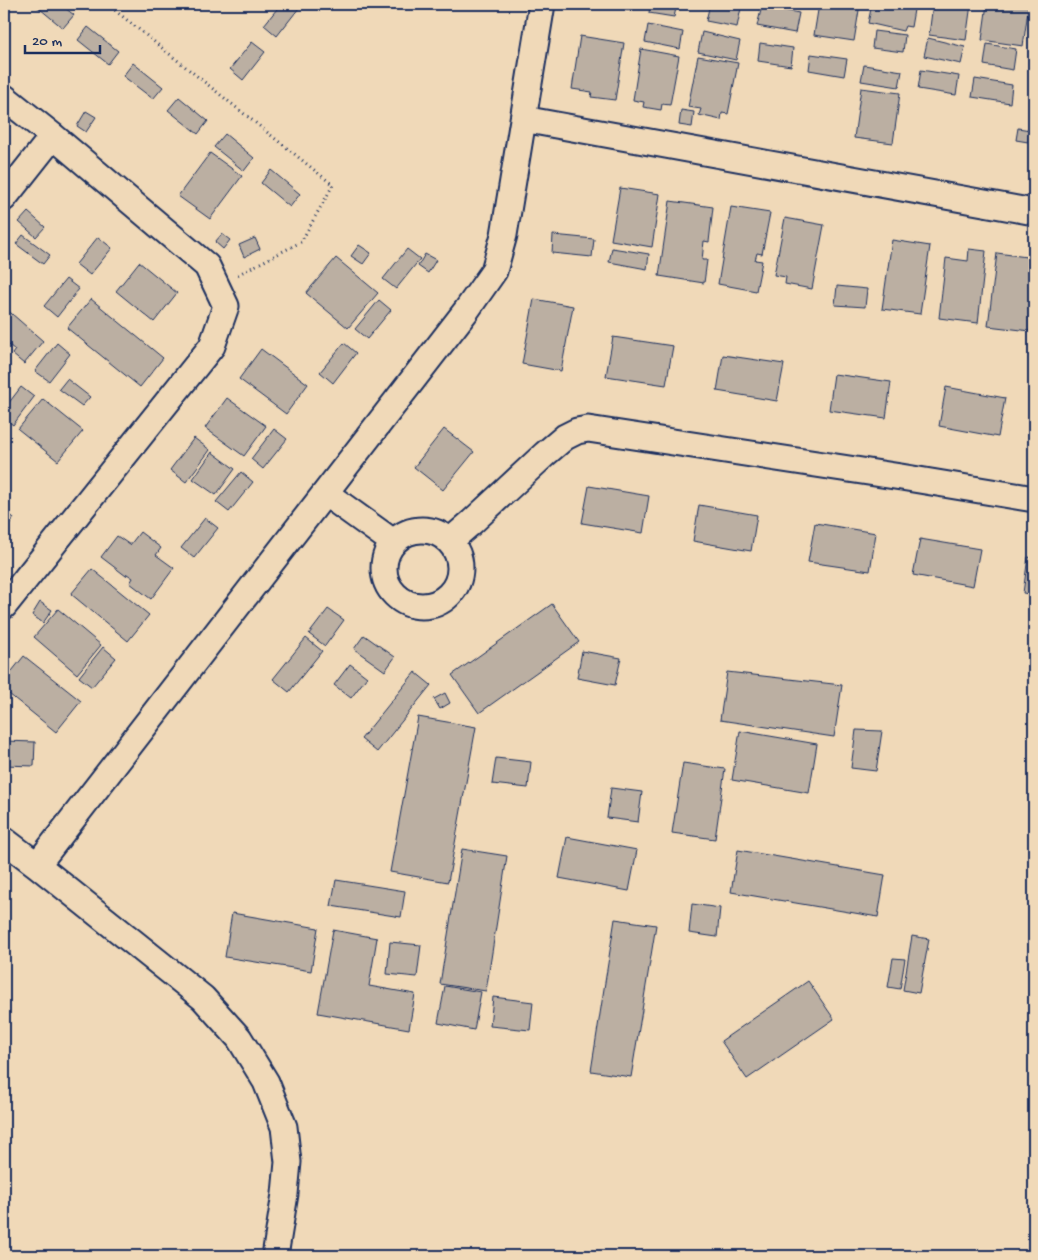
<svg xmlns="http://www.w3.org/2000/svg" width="1038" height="1260" font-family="'Gochi Hand',sans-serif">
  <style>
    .building { fill: #bbafa2; stroke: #1b2f5e }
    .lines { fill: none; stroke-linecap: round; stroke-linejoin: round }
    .minor-casing { stroke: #1b2f5e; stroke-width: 29 }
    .path { stroke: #1b2f5e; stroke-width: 3; stroke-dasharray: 1 4; stroke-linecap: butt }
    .minor { stroke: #f0d9b8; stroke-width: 25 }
  </style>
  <rect width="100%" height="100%" fill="#f0d9b8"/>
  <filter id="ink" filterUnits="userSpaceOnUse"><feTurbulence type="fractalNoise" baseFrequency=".02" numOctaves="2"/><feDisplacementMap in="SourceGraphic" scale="10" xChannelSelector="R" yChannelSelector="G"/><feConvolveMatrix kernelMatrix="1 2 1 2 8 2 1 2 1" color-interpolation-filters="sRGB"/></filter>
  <g filter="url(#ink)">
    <path class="building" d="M 34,4 L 60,4 L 74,15 L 63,28 Z
      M 281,4 L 293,4 L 299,8 L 277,36 L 264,25 Z
      M 596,4 L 632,4 L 631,10 Z
      M 650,4 L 677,4 L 674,17 L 649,13 Z
      M 710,4 L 741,8 L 737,27 L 706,21 Z
      M 819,4 L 860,4 L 854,41 L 814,35 Z
      M 872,4 L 915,4 L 911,27 L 905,26 L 903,31 L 868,23 Z
      M 933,4 L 971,4 L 966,40 L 929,35 Z
      M 987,4 L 1029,4 L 1023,46 L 982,40 Z
      M 762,6 L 799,13 L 795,33 L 757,26 Z
      M 648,25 L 683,32 L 680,49 L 645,42 Z
      M 88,27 L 118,51 L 108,64 L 78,40 Z
      M 874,31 L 905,35 L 903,52 L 872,48 Z
      M 702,32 L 740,41 L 736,60 L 698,52 Z
      M 580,36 L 624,43 L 615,100 L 591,97 L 592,92 L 572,89 Z
      M 928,38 L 965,47 L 961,64 L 924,56 Z
      M 252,42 L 265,52 L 243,80 L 230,69 Z
      M 760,43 L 793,48 L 791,66 L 758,61 Z
      M 987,44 L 1016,49 L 1013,70 L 984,65 Z
      M 641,49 L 679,56 L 670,105 L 662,104 L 661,110 L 643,107 L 644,102 L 633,100 Z
      M 811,54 L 847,59 L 844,76 L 809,70 Z
      M 698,56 L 738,63 L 728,114 L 722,113 L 721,120 L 699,115 L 701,109 L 688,107 Z
      M 133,63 L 163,87 L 153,99 L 123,76 Z
      M 864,65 L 902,71 L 899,87 L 861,81 Z
      M 921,70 L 959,76 L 956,95 L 918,89 Z
      M 975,79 L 1012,85 L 1010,103 L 972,97 Z
      M 861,88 L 900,93 L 893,143 L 854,138 Z
      M 179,97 L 208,121 L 198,134 L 168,110 Z
      M 681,110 L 694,112 L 692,127 L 679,125 Z
      M 86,111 L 96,117 L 86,132 L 77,126 Z
      M 1018,128 L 1030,130 L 1028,142 L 1016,140 Z
      M 225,134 L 254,158 L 244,171 L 214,147 Z
      M 210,153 L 242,176 L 210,219 L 178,196 Z
      M 271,170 L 300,194 L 290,207 L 261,183 Z
      M 620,188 L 660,194 L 652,247 L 611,240 Z
      M 670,201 L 713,207 L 709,242 L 704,241 L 702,260 L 707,260 L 704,283 L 659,276 Z
      M 731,207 L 770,213 L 762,254 L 757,253 L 755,260 L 762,261 L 756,291 L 718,284 Z
      M 28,212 L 45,227 L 36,237 L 19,222 Z
      M 785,218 L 824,225 L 812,289 L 785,284 L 786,277 L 774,275 Z
      M 222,234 L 230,240 L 223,249 L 215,242 Z
      M 23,235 L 50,255 L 43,264 L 16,244 Z
      M 553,235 L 594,239 L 592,257 L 552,253 Z
      M 98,237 L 112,248 L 90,275 L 76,264 Z
      M 255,238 L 260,249 L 244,257 L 239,245 Z
      M 892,240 L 930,246 L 920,314 L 882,309 Z
      M 359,245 L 371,253 L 363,264 L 351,256 Z
      M 612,248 L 649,254 L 647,269 L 609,262 Z
      M 407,249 L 420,259 L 396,289 L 383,279 Z
      M 969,249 L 986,251 L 978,323 L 939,318 L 946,258 L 968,261 Z
      M 997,253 L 1034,258 L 1034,298 L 1030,331 L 988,326 Z
      M 425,254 L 436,260 L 428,273 L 418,266 Z
      M 336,258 L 378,293 L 348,328 L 306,293 Z
      M 139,262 L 177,293 L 154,322 L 116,291 Z
      M 66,279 L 79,289 L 57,317 L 44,306 Z
      M 837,286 L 867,289 L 865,307 L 835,305 Z
      M 91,299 L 163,358 L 140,387 L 67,328 Z
      M 534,299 L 573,306 L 561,371 L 522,364 Z
      M 379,300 L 391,310 L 367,339 L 355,329 Z
      M 4,307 L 43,341 L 24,364 L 12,354 L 15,350 L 4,341 Z
      M 613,337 L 673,346 L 666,385 L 606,376 Z
      M 57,343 L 70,354 L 49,381 L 35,371 Z
      M 344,343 L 356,353 L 333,383 L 320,372 Z
      M 261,349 L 308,384 L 286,414 L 239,379 Z
      M 723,355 L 784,364 L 777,401 L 717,391 Z
      M 834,374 L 891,382 L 886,418 L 829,410 Z
      M 67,379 L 90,397 L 82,406 L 59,389 Z
      M 21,387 L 34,397 L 13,425 L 4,418 L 4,409 Z
      M 946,387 L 1005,398 L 998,437 L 939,426 Z
      M 227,398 L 266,426 L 244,456 L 205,428 Z
      M 43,399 L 83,431 L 58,461 L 18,429 Z
      M 274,429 L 287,439 L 263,469 L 251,459 Z
      M 444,429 L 474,452 L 443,490 L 414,467 Z
      M 194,438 L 210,450 L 186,482 L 170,470 Z
      M 212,452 L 235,469 L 216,495 L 193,479 Z
      M 241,472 L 253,482 L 229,512 L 216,502 Z
      M 589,486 L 649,496 L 643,533 L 582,523 Z
      M 699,505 L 757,515 L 751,551 L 693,541 Z
      M 4,510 L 14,518 L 4,531 Z
      M 205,518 L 218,528 L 194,558 L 181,548 Z
      M 815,523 L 876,533 L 870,571 L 808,562 Z
      M 140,532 L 161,548 L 156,555 L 174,568 L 151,599 L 130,583 L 133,578 L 127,574 L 126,576 L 101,557 L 117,536 L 130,545 Z
      M 920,539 L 980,549 L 973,586 L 913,575 Z
      M 1028,557 L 1034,558 L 1034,595 L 1023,593 Z
      M 92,569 L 149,615 L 128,641 L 71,594 Z
      M 40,602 L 52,610 L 43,623 L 32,615 Z
      M 552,604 L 579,642 L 479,713 L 452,675 Z
      M 58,609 L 101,645 L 77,674 L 34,637 Z
      M 328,609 L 344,620 L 325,646 L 309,634 Z
      M 364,635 L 395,657 L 385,671 L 354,649 Z
      M 306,638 L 322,651 L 289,692 L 273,679 Z
      M 103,647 L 116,658 L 92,687 L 79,677 Z
      M 582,651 L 621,658 L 615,685 L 577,678 Z
      M 24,656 L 81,701 L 56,732 L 4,690 L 4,681 Z
      M 350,664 L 367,677 L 351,698 L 334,685 Z
      M 415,672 L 431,685 L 377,752 L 361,739 Z
      M 727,672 L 842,685 L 834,737 L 720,720 Z
      M 445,693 L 450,703 L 440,709 L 434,699 Z
      M 418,717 L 476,727 L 448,882 L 390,872 Z
      M 856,730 L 882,731 L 876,771 L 851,768 Z
      M 740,731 L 817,744 L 809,793 L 732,780 Z
      M 4,741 L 35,742 L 34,766 L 4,765 Z
      M 496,758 L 531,762 L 528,788 L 492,784 Z
      M 683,763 L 725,769 L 715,839 L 672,833 Z
      M 611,788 L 642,792 L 638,822 L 607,818 Z
      M 567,837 L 637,850 L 629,891 L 559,878 Z
      M 462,849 L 507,856 L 486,991 L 440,984 Z
      M 738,850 L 885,875 L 878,917 L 731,892 Z
      M 336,880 L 405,891 L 401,917 L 331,906 Z
      M 692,904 L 720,908 L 717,937 L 689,933 Z
      M 232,913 L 318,928 L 311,971 L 225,957 Z
      M 615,919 L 656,925 L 631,1077 L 591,1071 Z
      M 333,930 L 377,938 L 369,986 L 415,994 L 409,1029 L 318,1013 Z
      M 912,936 L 929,939 L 919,993 L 903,990 Z
      M 390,942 L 421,945 L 417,977 L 387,974 Z
      M 893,958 L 905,959 L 900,989 L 888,987 Z
      M 808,981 L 834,1019 L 747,1079 L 721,1041 Z
      M 445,986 L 481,992 L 474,1030 L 438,1023 Z
      M 493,997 L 533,1002 L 530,1030 L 490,1026 Z"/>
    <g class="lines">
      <defs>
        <path id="minor" d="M 4,97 L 53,136 L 207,266 L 226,306 L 212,346 L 4,606
          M 523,119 L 1034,212
          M 4,198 L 53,136
          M 325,493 L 393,542
          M384 568a38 38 0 1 1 76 0a38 38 0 1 1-76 0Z
          M 450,541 L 472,522 L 545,454 L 565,437 L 577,431 L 588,429 L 901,477 L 1034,499
          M 4,840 L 37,865 L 203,998 L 239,1038 L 266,1082 L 284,1127 L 288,1162 L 285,1194 L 275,1256
          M 37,865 L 466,311 L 494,271 L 504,235 L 542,4"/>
      </defs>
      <use href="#minor" class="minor-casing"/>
      <path class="path" d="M 107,4 L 333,185 L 301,242 L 237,275"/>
      <use href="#minor" class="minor"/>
    </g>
  </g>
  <rect width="1038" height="1260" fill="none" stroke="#f0d9b8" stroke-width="20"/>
  <rect x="10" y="10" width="1018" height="1240" fill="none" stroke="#1b2f5e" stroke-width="2" filter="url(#ink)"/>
  <path d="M25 45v8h75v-8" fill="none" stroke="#1b2f5e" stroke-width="2.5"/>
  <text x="32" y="45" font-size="15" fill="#1b2f5e" stroke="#f0d9b8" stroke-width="4" paint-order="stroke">20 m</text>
</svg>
